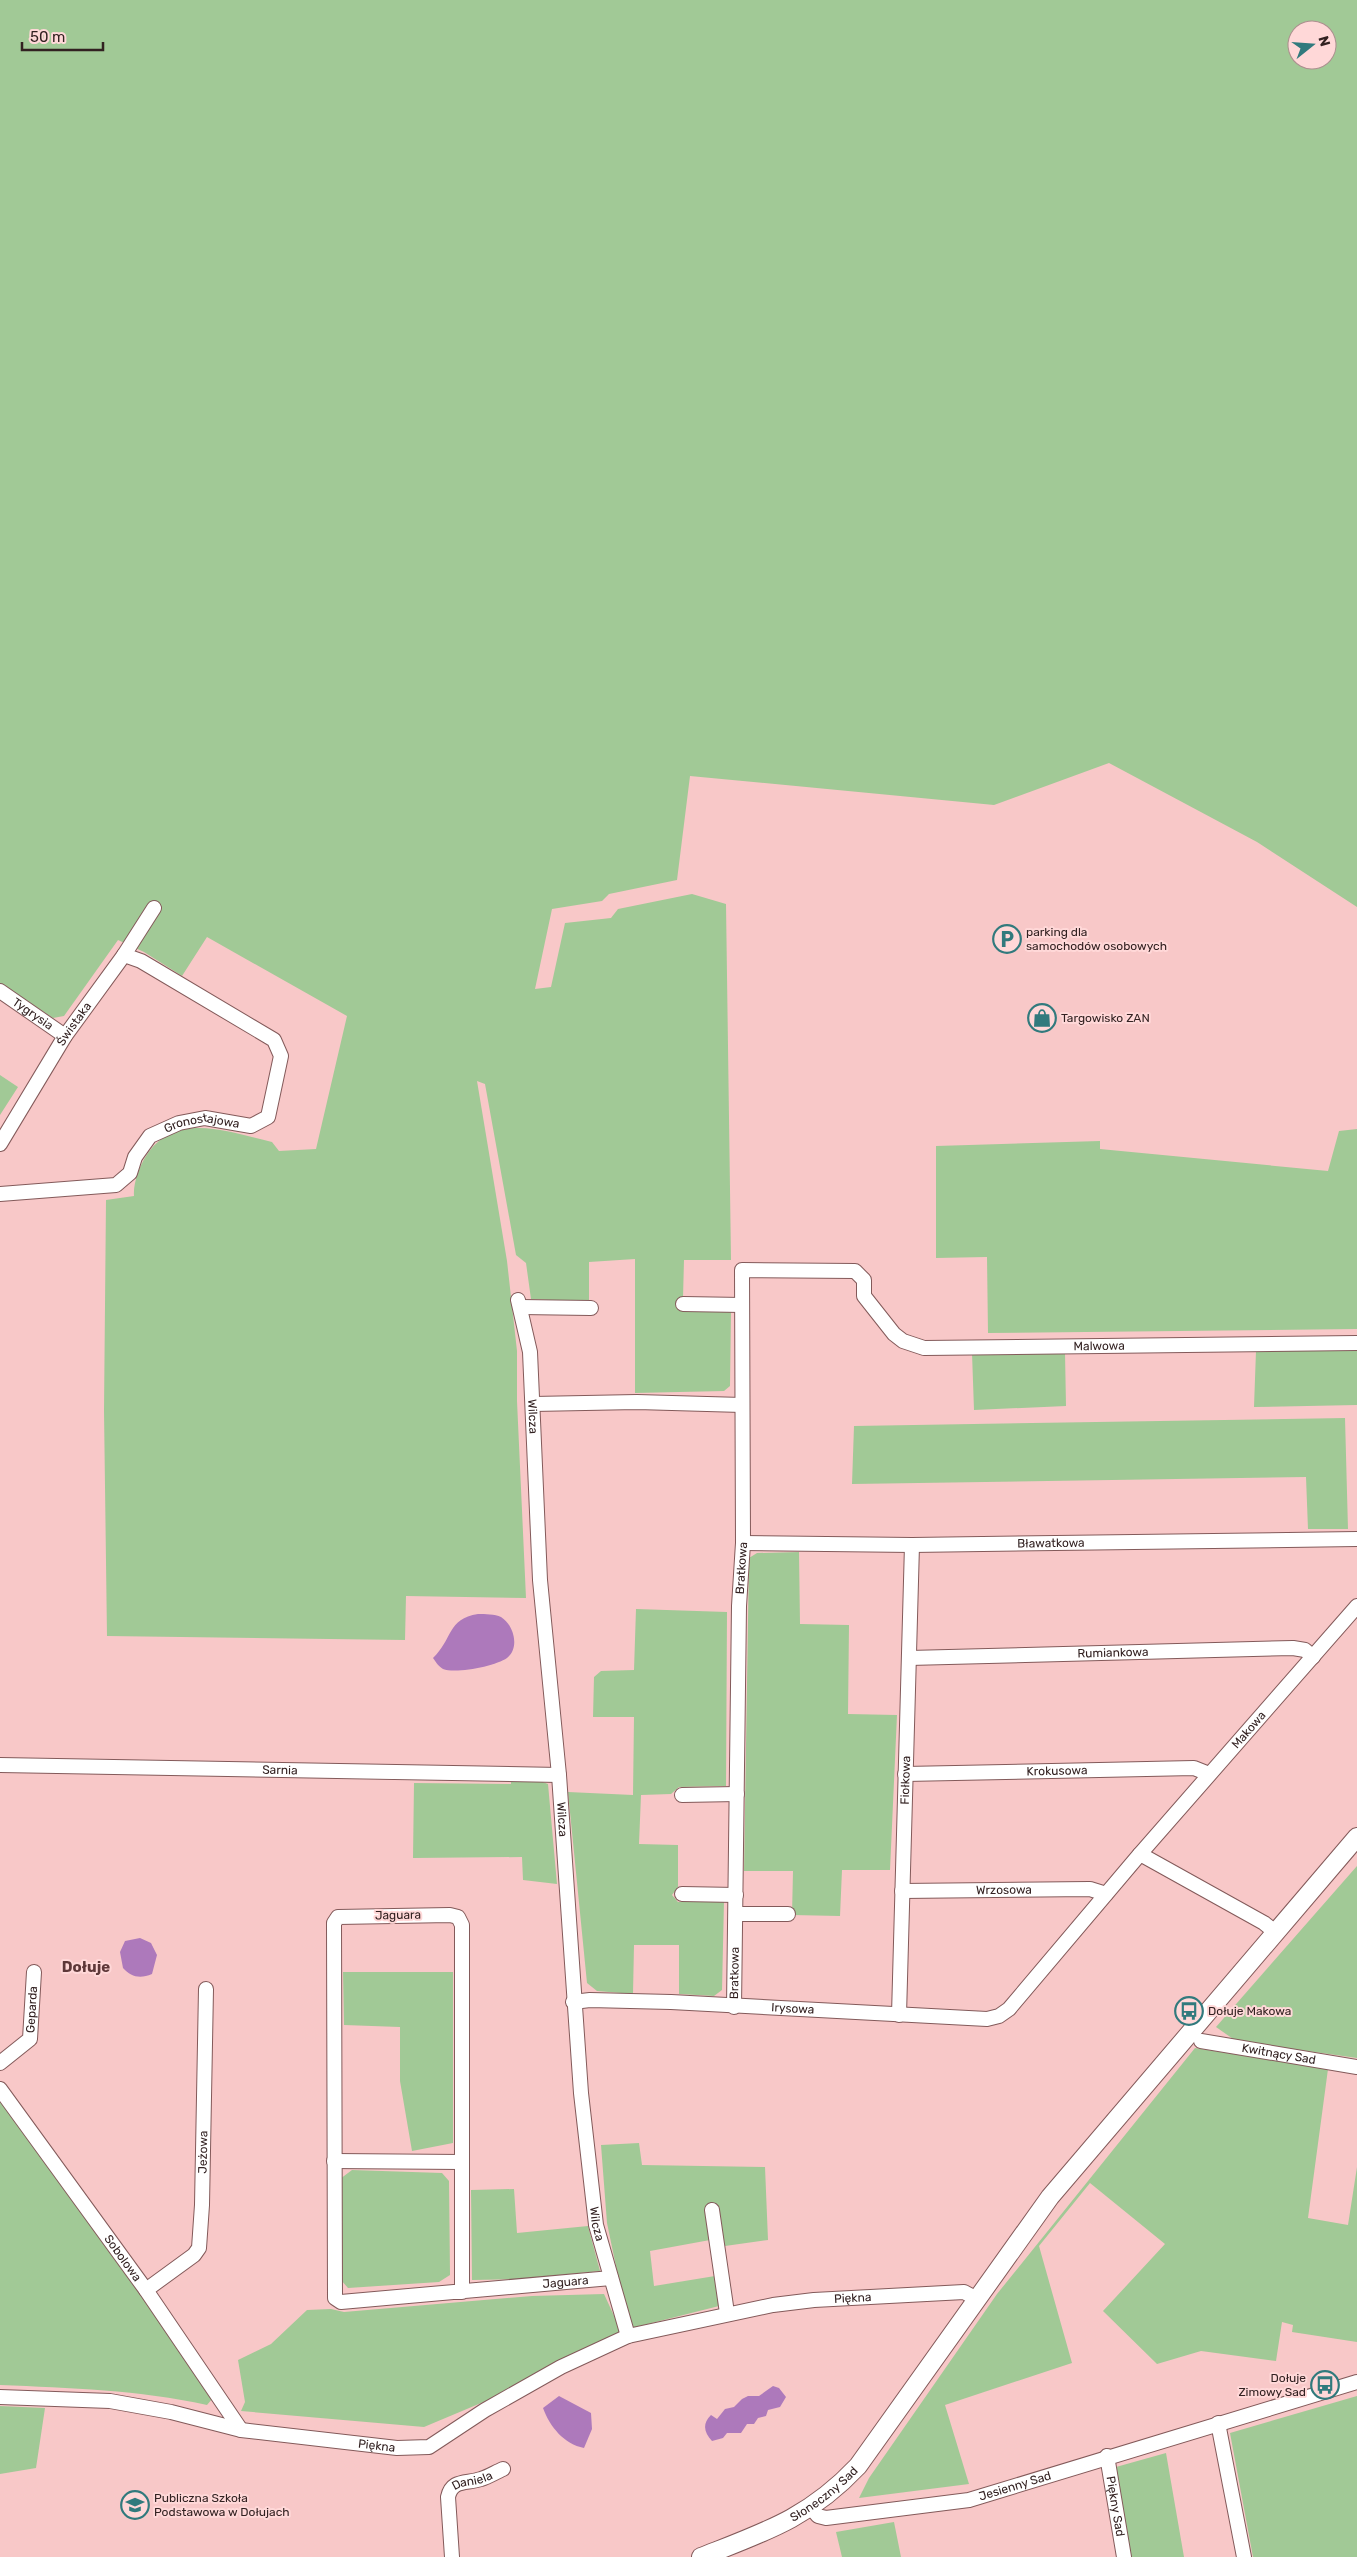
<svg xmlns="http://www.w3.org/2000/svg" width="1357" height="2557" font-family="Rubik,sans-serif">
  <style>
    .green { fill: #a1c996; fill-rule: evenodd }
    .water { fill: #ad79bb }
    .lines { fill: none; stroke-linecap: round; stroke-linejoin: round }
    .minor-casing { stroke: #835a5a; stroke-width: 16 }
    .major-casing { stroke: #835a5a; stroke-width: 20 }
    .minor { stroke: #fff; stroke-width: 14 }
    .major { stroke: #fff; stroke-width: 18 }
    .labels { text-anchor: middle; stroke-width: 4; stroke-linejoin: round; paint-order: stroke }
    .poi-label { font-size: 12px; fill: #322121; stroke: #ffd8d8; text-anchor: start }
    .street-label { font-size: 12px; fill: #322121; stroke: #ffd8d8 }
    .quarter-label { font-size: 15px; font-weight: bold; fill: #5e3839; stroke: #ffd8d8 }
  </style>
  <rect width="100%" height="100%" fill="#f8c8c8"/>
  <path class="green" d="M 0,0 L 1357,0 L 1357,907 L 1257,842 L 1109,763 L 994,805 L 690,776 L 677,880 L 609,894 L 602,901 L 552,909 L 535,989 L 551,987 L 565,923 L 611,918 L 618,909 L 692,894 L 726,904 L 731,1260 L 684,1260 L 683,1298 L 731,1311 L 730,1386 L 724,1391 L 635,1393 L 635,1259 L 589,1262 L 589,1302 L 531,1299 L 526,1263 L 516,1255 L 485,1084 L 477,1081 L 507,1261 L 517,1351 L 517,1401 L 526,1598 L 406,1596 L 405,1640 L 107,1636 L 104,1411 L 106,1200 L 134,1196 C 133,1184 139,1167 146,1156 C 175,1110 229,1132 272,1142 L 279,1151 L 316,1149 L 347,1016 L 207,937 L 182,976 L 144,952 L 118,940 L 64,1016 L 53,1018 L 0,983 ZM 1297,30 L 1327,30 L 1327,60 L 1297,60 Z
    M 0,1075 L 18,1087 L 0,1115 Z
    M 1357,1129 L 1357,1329 L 988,1333 L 987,1257 L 936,1258 L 936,1146 L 1100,1141 L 1100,1149 L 1328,1171 L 1339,1131 Z
    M 1357,1349 L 1357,1405 L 1254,1407 L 1256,1351 Z
    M 972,1353 L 1065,1353 L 1066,1406 L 974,1410 Z
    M 1345,1418 L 1348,1529 L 1308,1529 L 1306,1477 L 852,1484 L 854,1426 Z
    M 799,1552 L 800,1624 L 849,1625 L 848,1714 L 897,1715 L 890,1870 L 842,1870 L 840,1916 L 792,1915 L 793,1871 L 744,1871 L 749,1558 L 757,1553 Z
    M 636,1609 L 727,1612 L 726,1786 L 679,1787 L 671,1794 L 641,1795 L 639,1844 L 678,1845 L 678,1887 L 672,1895 L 678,1902 L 724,1901 L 722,1990 L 714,1996 L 679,1994 L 679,1945 L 634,1945 L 633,1994 L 597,1991 L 587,1983 L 568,1792 L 633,1795 L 634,1717 L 593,1717 L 594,1677 L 601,1671 L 634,1670 Z
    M 511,1780 L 540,1781 L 548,1784 L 557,1884 L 523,1880 L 522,1857 L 413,1858 L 414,1783 L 511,1784 Z
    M 1357,1866 L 1357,2058 L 1236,2041 L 1216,2027 Z
    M 343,1972 L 453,1972 L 453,2143 L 412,2151 L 400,2081 L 400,2027 L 344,2025 Z
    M 1195,2048 L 1328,2069 L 1308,2218 L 1348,2225 L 1357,2167 L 1357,2342 L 1292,2332 L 1293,2325 L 1282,2322 L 1276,2361 L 1201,2351 L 1157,2364 L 1103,2311 L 1165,2244 L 1090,2183 L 1039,2246 L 1072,2363 L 945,2405 L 969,2484 L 859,2498 L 869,2478 L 997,2294 Z
    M 0,2100 L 177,2345 L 212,2399 L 207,2405 C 139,2390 70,2388 0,2385 Z
    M 639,2143 L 642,2165 L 765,2167 L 768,2240 L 725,2246 L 719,2215 L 706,2217 L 710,2240 L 650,2251 L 654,2286 L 715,2276 L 719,2306 L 632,2328 L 618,2276 L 607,2223 L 601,2145 Z
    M 352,2170 L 442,2173 L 449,2181 L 450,2275 L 439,2282 L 348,2288 L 341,2280 L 340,2179 Z
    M 514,2189 L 517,2233 L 588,2226 L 600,2271 L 519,2279 L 472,2280 L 471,2190 Z
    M 604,2294 L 621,2331 L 493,2398 L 424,2427 L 241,2411 L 245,2402 L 238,2360 L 271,2344 L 307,2310 L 331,2309 L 344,2312 L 532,2296 Z
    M 1357,2396 L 1357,2557 L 1253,2557 L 1230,2433 Z
    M 0,2406 L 45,2408 L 36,2468 L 0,2474 Z
    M 1166,2453 L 1184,2557 L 1131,2557 L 1116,2467 Z
    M 894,2522 L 901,2557 L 842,2557 L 836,2532 Z"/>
  <path class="water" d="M 478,1614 C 485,1614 495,1614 501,1617 C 514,1625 520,1648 507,1658 C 496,1666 456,1674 443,1669 C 438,1666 436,1662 433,1658 C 453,1639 447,1619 478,1614 Z
    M 140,1938 L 151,1943 L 157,1955 L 152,1974 C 140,1979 131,1977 123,1968 L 120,1952 L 125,1941 Z
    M 773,2386 L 779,2388 L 786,2397 L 780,2407 L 768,2410 L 766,2416 L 758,2418 L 754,2424 L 747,2424 L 741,2433 L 727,2433 L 723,2438 L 712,2441 C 704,2432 702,2424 711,2415 L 717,2419 L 725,2409 L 734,2407 L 742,2399 L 748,2396 L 759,2396 Z
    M 559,2396 L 591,2413 L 592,2429 L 584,2448 C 564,2444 550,2427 543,2408 Z"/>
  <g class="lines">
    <defs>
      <g id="minor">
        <path id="s1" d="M 0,991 L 65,1036"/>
        <path id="s2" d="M 0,1144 L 65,1036 L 124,955 L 154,908"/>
        <path id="s3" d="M 0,1194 L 116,1185 L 130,1173 L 135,1157 L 150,1136 L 179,1123 L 205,1118 L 251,1126 L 268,1117 L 281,1056 L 274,1040 L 141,961 L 124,955"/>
        <path id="s4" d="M 518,1300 L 530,1352 L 540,1580 L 559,1775 L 581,2093 L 596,2225 L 628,2336"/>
        <path d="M 683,1304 L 742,1305"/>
        <path d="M 521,1307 L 591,1308"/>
        <path d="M 533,1404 L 637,1402 L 742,1405"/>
        <path id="s5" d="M 743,1543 L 912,1545 L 1357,1539"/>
        <path id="s6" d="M 909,1658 L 1293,1648 L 1305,1650 L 1313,1657"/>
        <path id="s7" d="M 0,1765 L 559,1775"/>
        <path id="s8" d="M 905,1774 L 1194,1768 L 1209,1774"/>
        <path d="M 682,1795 L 737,1794"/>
        <path id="s9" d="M 1140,1854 L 1357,1606"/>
        <path id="s10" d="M 902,1891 L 1090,1889 L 1106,1894"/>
        <path d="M 682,1894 L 736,1895"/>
        <path d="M 737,1914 L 788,1914"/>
        <path id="s11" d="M 573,2002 L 590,2000 L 671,2002 L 987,2019 L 999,2016 L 1009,2009 L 1140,1854 L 1264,1923 L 1275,1932"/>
        <path id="s12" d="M 734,2007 L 739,1606 L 743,1543 L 742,1270 L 855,1271 L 864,1280 L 864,1296 L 894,1334 L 903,1341 L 924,1348 L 1357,1343"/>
        <path id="s13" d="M 899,2015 L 912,1545"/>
        <path id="s14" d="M 1201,2041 L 1357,2067"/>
        <path id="s15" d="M 0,2063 L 30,2039 L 34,1972"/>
        <path id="s16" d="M 0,2089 L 146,2290 L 241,2430"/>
        <path d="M 334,2161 L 461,2162"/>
        <path d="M 712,2210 L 727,2313"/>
        <path id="s17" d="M 146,2290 L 194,2255 L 199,2248 L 202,2205 L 206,1989"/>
        <path id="s18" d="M 462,2292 L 462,1925 L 458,1917 L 450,1915 L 338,1917 L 334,1923 L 335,2298 L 341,2302 L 611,2278"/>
        <path id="s19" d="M 0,2397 L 110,2401 L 171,2412 L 241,2430 L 397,2448 L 429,2447 L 485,2410 L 561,2367 L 628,2336 L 773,2305 L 814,2300 L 964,2292 L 977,2299"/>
        <path d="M 1218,2423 L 1244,2557"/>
        <path id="s20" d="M 1107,2456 L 1124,2557"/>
        <path id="s21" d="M 811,2508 L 818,2516 L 826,2518 L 969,2500 L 1357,2382"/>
        <path id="s22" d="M 452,2557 L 448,2497 C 452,2479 466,2484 481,2479 C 488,2477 496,2472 503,2469"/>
      </g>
      <g id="major">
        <path id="s23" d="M 701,2557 C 765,2532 809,2518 858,2466 L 1050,2197 L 1357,1837"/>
      </g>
    </defs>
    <use href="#minor" class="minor-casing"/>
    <use href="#major" class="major-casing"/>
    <use href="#minor" class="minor"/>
    <use href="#major" class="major"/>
  </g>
  <defs>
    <symbol id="parking-ring" viewBox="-11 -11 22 22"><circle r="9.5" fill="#ffd8d8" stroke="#317a7d" stroke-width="1.5"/><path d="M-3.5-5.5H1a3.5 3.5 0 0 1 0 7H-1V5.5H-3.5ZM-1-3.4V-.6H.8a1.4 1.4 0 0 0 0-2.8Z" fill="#317a7d"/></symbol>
    <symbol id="shop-ring" viewBox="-11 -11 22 22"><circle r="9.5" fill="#ffd8d8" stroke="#317a7d" stroke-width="1.5"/><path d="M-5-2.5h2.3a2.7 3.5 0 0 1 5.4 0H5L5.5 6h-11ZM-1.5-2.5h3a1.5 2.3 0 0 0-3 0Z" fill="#317a7d"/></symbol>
    <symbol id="bus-ring" viewBox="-11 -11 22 22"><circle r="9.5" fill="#ffd8d8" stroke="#317a7d" stroke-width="1.5"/><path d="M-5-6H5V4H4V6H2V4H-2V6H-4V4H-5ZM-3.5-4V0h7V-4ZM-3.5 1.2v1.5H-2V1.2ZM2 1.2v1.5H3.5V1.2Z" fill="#317a7d"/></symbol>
    <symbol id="school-ring" viewBox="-11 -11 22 22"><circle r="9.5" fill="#ffd8d8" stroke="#317a7d" stroke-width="1.5"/><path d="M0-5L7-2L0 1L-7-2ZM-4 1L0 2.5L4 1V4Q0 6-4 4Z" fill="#317a7d"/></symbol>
  </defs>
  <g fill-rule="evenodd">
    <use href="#parking-ring" x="991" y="923" width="32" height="32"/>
    <use href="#shop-ring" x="1026" y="1002" width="32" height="32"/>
    <use href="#bus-ring" x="1173" y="1995" width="32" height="32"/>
    <use href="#bus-ring" x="1309" y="2369" width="32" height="32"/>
    <use href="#school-ring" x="119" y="2489" width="32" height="32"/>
  </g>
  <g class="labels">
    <g class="poi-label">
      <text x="1026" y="936">parking dla<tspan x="1026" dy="14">samochodów osobowych</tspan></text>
      <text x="1061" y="1022">Targowisko ZAN</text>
      <text x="1208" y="2015">Dołuje Makowa</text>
      <text x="1306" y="2382" text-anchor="end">Dołuje<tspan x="1306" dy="14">Zimowy Sad</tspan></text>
      <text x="154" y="2502">Publiczna Szkoła<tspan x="154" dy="14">Podstawowa w Dołujach</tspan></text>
    </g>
    <g class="street-label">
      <text dy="4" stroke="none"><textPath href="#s1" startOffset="40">Tygrysia</textPath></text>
      <text dy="4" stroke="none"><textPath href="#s2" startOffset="141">Świstaka</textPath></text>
      <text dy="4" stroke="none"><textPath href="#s3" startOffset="232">Gronostajowa</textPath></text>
      <text dy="4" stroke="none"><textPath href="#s12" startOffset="1136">Malwowa</textPath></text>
      <text dy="4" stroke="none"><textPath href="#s4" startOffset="118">Wilcza</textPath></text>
      <text dy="4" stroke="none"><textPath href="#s5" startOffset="308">Bławatkowa</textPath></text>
      <text dy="4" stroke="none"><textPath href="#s12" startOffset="439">Bratkowa</textPath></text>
      <text dy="4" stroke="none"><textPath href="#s6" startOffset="204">Rumiankowa</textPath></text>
      <text dy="4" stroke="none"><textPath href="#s9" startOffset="165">Makowa</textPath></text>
      <text dy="4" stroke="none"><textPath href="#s8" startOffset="152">Krokusowa</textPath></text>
      <text dy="4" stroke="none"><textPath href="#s7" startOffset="280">Sarnia</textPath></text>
      <text dy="4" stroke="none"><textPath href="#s13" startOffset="235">Fiołkowa</textPath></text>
      <text dy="4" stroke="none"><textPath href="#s4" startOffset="522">Wilcza</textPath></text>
      <text dy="4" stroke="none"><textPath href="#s10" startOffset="102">Wrzosowa</textPath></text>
      <text transform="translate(398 1915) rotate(-1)" y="4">Jaguara</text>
      <text dy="4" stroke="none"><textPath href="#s12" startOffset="34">Bratkowa</textPath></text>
      <text dy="4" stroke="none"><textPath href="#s15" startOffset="68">Geparda</textPath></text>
      <text dy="4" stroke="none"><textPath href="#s11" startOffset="220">Irysowa</textPath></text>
      <text dy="4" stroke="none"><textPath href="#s14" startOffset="79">Kwitnący Sad</textPath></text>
      <text dy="4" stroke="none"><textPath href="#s17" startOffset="164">Jeżowa</textPath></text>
      <text dy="4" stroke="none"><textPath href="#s4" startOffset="928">Wilcza</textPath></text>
      <text dy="4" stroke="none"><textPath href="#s16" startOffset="209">Sobolowa</textPath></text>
      <text dy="4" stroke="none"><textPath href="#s18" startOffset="1111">Jaguara</textPath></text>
      <text dy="4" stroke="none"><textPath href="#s19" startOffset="890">Piękna</textPath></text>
      <text dy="4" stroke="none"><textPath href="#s19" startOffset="381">Piękna</textPath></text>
      <text dy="4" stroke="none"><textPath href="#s22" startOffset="92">Daniela</textPath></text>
      <text dy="4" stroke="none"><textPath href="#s21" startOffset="211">Jesienny Sad</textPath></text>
      <text dy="4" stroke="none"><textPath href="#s23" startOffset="139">Słoneczny Sad</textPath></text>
      <text dy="4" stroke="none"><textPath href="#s20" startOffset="51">Piękny Sad</textPath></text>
    </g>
    <g class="quarter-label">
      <text x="86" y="1972">Dołuje</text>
    </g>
  </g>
  <g transform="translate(1312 45) rotate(73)"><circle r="24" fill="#ffd8d8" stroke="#ad8f8f"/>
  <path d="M0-4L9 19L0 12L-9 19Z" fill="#317a7d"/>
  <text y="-8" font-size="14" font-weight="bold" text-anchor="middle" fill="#322121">N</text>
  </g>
  <path d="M22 42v8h81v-8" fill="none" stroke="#322121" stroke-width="2.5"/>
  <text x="30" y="42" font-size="15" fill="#322121" stroke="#ffd8d8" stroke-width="4" paint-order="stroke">50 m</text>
</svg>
